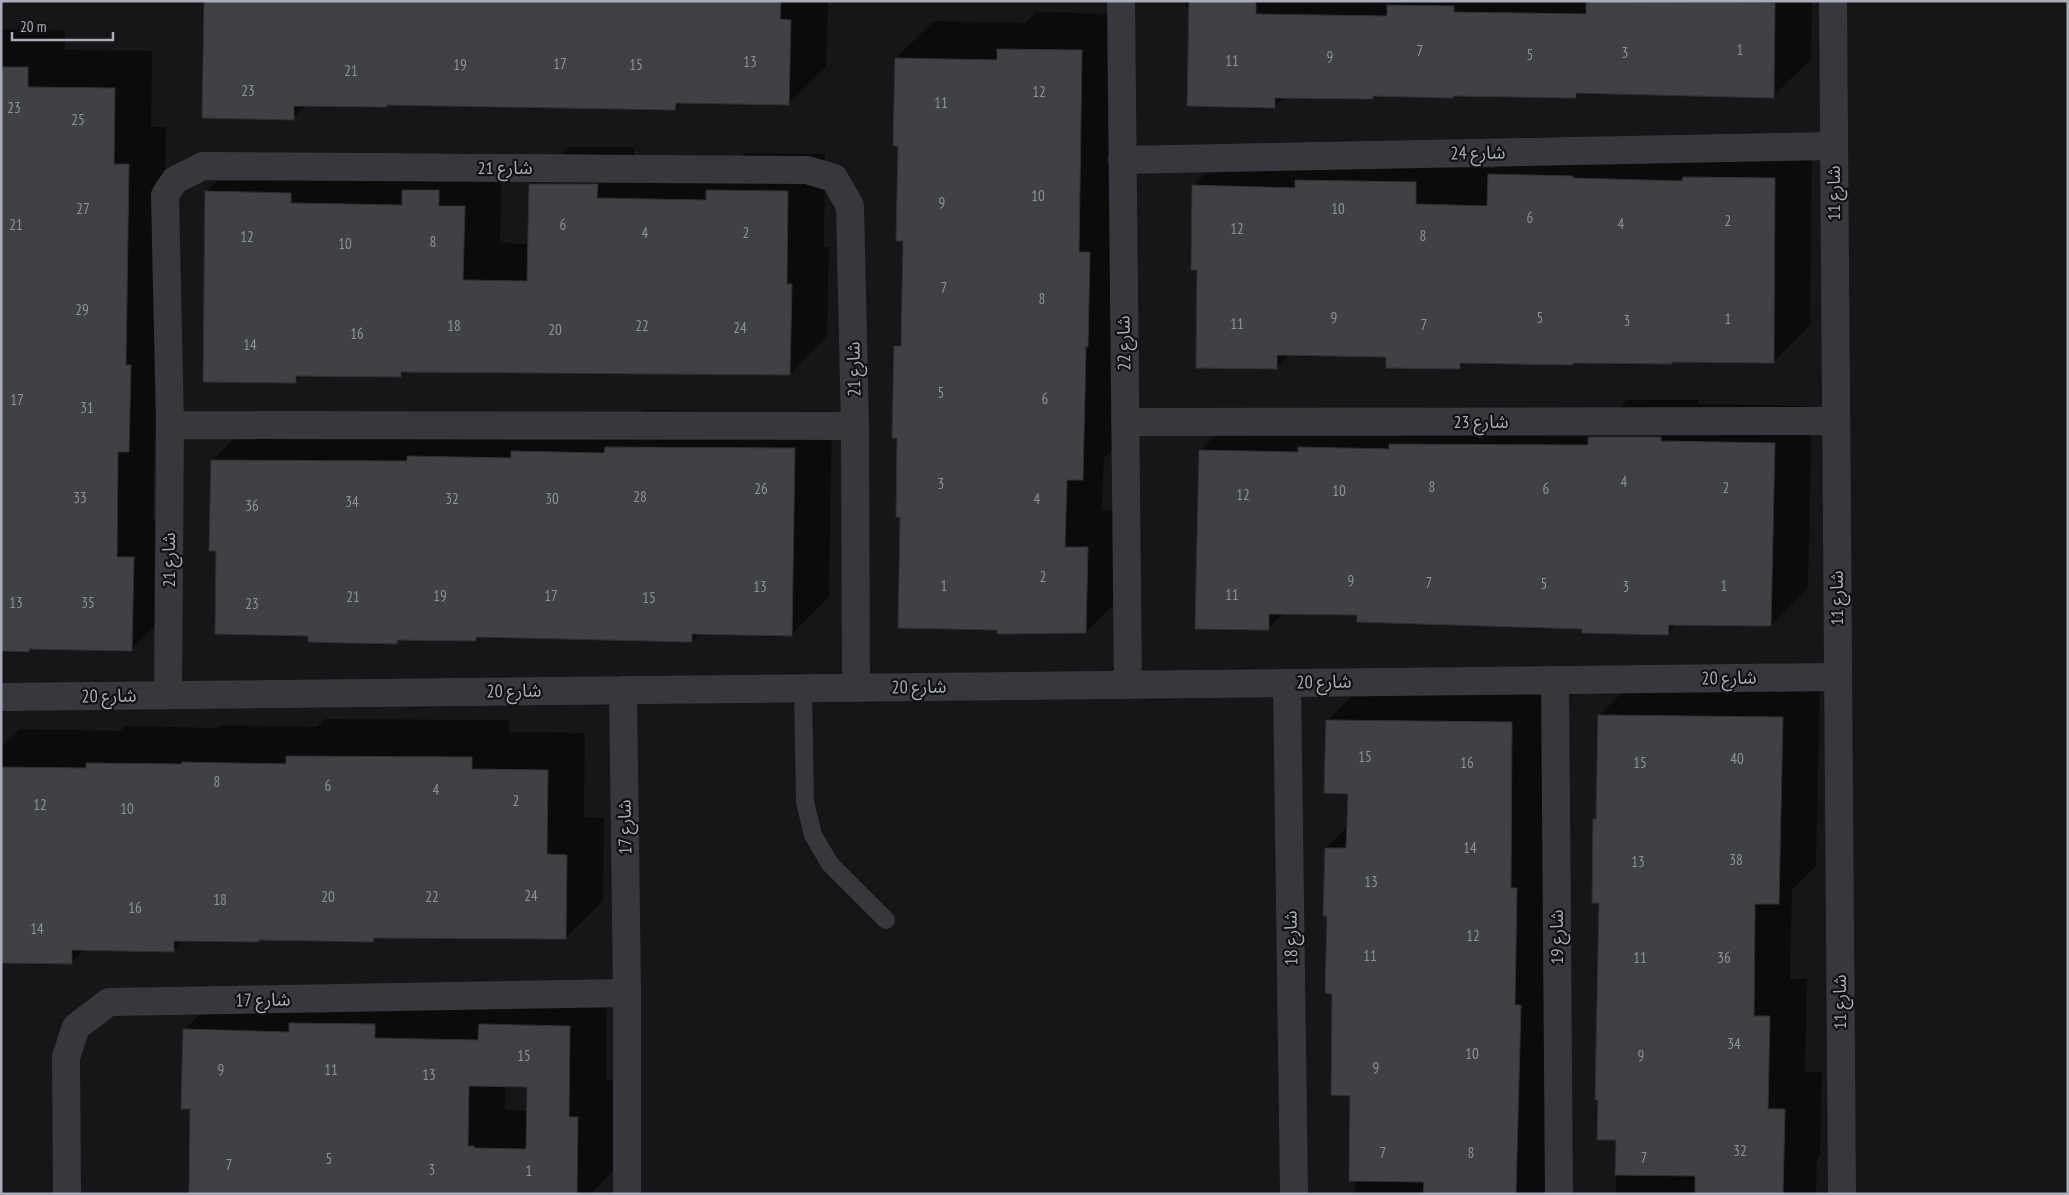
<svg xmlns="http://www.w3.org/2000/svg" width="2069" height="1195" font-family="'PT Sans Narrow','Noto Sans Arabic',sans-serif">
  <style>
    .shadow { fill: #0007; fill-rule: evenodd }
    .building { fill: #404145; stroke: #303034; fill-rule: evenodd }
    .lines { fill: none; stroke-linecap: round; stroke-linejoin: round }
    .service { stroke: #37383d; stroke-width: 18 }
    .minor { stroke: #37383d; stroke-width: 28 }
    .tertiary { stroke: #37383d; stroke-width: 28 }
    .labels { text-anchor: middle; stroke-width: 4.5; stroke-linejoin: round; paint-order: stroke }
    .number-label { font-size: 15px; fill: #8e929b }
    .street-label { font-size: 18px; fill: #a8adb8; stroke: #111113 }
  </style>
  <rect width="100%" height="100%" fill="#161618"/>
  <path class="shadow" d="M 203,1 L 828,1 L 826,67 L 789,104 L 682,102 L 675,109 L 389,104 L 387,106 L 307,105 L 293,118 L 205,20 L 202,20 Z
    M 1185,1 L 1812,1 L 1811,59 L 1773,96 L 1580,92 L 1575,97 L 1454,95 L 1453,96 L 1376,95 L 1373,98 L 1284,97 L 1275,107 L 1190,7 L 1185,7 Z
    M 1036,12 L 1119,14 L 1120,442 L 1104,458 L 1102,510 L 1125,510 L 1123,595 L 1086,632 L 998,629 L 902,515 L 895,347 L 902,339 L 904,240 L 896,58 L 934,21 L 1026,23 Z
    M 1,29 L 65,30 L 65,50 L 152,51 L 151,127 L 166,127 L 163,328 L 166,413 L 155,425 L 153,520 L 171,520 L 169,612 L 131,649 L 31,648 L 29,650 L 1,650 Z
    M 1526,137 L 1812,141 L 1810,325 L 1773,362 L 1674,361 L 1671,363 L 1465,362 L 1459,368 L 1388,356 L 1290,354 L 1276,368 L 1199,269 L 1193,186 L 1230,148 L 1453,145 L 1452,167 L 1495,168 Z
    M 568,147 L 634,147 L 634,161 L 734,163 L 744,153 L 825,154 L 824,247 L 829,247 L 827,336 L 790,374 L 406,371 L 401,376 L 303,374 L 295,382 L 206,192 L 244,154 L 426,168 L 441,153 L 476,153 L 476,169 L 502,170 L 500,243 L 529,244 L 530,184 Z
    M 1627,400 L 1698,400 L 1698,404 L 1812,406 L 1808,588 L 1771,625 L 1678,623 L 1668,633 L 1359,613 L 1284,613 L 1268,629 L 1200,451 L 1237,413 L 1423,412 L 1428,407 L 1619,408 Z
    M 643,410 L 832,411 L 829,597 L 791,635 L 700,633 L 692,641 L 479,636 L 475,640 L 400,639 L 397,642 L 309,635 L 218,550 L 212,461 L 250,423 L 637,416 Z
    M 1636,678 L 1820,680 L 1816,866 L 1792,890 L 1790,979 L 1807,979 L 1805,1072 L 1822,1072 L 1820,1156 L 1817,1159 L 1816,1194 L 1616,1194 L 1617,1139 L 1594,819 L 1597,816 L 1599,716 Z
    M 1364,683 L 1549,685 L 1557,1194 L 1355,1194 L 1352,1094 L 1334,992 L 1328,915 L 1326,848 L 1348,826 L 1349,792 L 1327,721 Z
    M 325,719 L 509,720 L 509,732 L 585,733 L 584,817 L 604,818 L 603,901 L 565,938 L 377,937 L 373,941 L 261,938 L 258,941 L 184,940 L 173,951 L 85,949 L 71,963 L 1,962 L 1,748 L 20,729 L 120,731 L 125,726 L 218,728 L 221,725 L 317,727 Z
    M 607,989 L 606,1080 L 615,1080 L 613,1171 L 591,1194 L 190,1194 L 192,1108 L 184,1030 L 221,993 ZM 505,1085 L 528,1085 L 528,1111 L 505,1109 Z"/>
  <path class="building" d="M 204,1 L 781,1 L 780,19 L 791,20 L 789,105 L 676,103 L 675,110 L 387,105 L 387,107 L 294,106 L 294,120 L 202,118 Z
    M 1189,1 L 1256,1 L 1256,14 L 1387,16 L 1387,5 L 1454,6 L 1454,12 L 1586,14 L 1586,1 L 1775,3 L 1774,98 L 1576,93 L 1576,98 L 1453,96 L 1453,98 L 1373,96 L 1373,99 L 1275,98 L 1275,108 L 1187,106 Z
    M 997,49 L 1082,50 L 1079,252 L 1090,252 L 1088,347 L 1086,347 L 1083,480 L 1067,480 L 1065,547 L 1088,547 L 1086,633 L 997,634 L 997,630 L 898,628 L 900,517 L 896,517 L 897,438 L 892,438 L 894,346 L 901,346 L 903,241 L 896,241 L 898,146 L 893,146 L 895,58 L 997,60 Z
    M 1,67 L 28,67 L 28,87 L 115,88 L 114,164 L 129,164 L 126,365 L 131,365 L 129,452 L 118,452 L 117,557 L 134,557 L 132,651 L 29,649 L 29,652 L 1,651 Z
    M 1488,174 L 1573,176 L 1573,178 L 1682,181 L 1683,177 L 1775,178 L 1774,363 L 1672,362 L 1672,364 L 1573,363 L 1572,365 L 1460,363 L 1460,369 L 1386,368 L 1386,357 L 1277,355 L 1277,369 L 1196,368 L 1197,270 L 1191,270 L 1192,185 L 1295,188 L 1295,180 L 1416,182 L 1416,204 L 1487,206 Z
    M 529,184 L 598,184 L 597,198 L 706,200 L 706,190 L 788,191 L 787,284 L 792,284 L 790,375 L 401,372 L 401,377 L 296,376 L 296,383 L 203,382 L 205,191 L 291,193 L 291,203 L 402,205 L 402,190 L 439,190 L 439,206 L 465,206 L 463,280 L 527,281 Z
    M 1588,437 L 1661,437 L 1661,441 L 1775,443 L 1771,626 L 1669,625 L 1668,635 L 1582,633 L 1582,629 L 1357,622 L 1357,615 L 1269,614 L 1269,630 L 1195,629 L 1199,450 L 1298,452 L 1298,447 L 1389,449 L 1389,444 L 1588,445 Z
    M 605,447 L 795,448 L 792,636 L 692,634 L 692,642 L 476,637 L 476,641 L 397,640 L 397,644 L 308,642 L 308,636 L 215,634 L 216,551 L 209,551 L 211,460 L 407,461 L 407,456 L 511,458 L 511,451 L 604,453 Z
    M 1598,715 L 1783,717 L 1779,904 L 1755,904 L 1754,1016 L 1770,1016 L 1768,1109 L 1785,1109 L 1783,1194 L 1695,1193 L 1695,1176 L 1615,1175 L 1616,1140 L 1597,1140 L 1598,1100 L 1595,1100 L 1599,903 L 1592,903 L 1593,819 L 1596,819 Z
    M 1326,720 L 1512,722 L 1511,888 L 1517,888 L 1515,1005 L 1521,1005 L 1516,1194 L 1423,1193 L 1424,1182 L 1349,1181 L 1350,1096 L 1331,1095 L 1332,994 L 1325,993 L 1327,916 L 1323,916 L 1325,848 L 1346,848 L 1348,794 L 1324,793 Z
    M 286,756 L 472,757 L 472,769 L 548,770 L 547,854 L 567,855 L 566,939 L 374,938 L 373,942 L 259,940 L 259,942 L 174,941 L 174,952 L 72,950 L 72,964 L 1,963 L 1,767 L 86,768 L 86,763 L 182,764 L 182,762 L 286,764 Z
    M 289,1023 L 375,1024 L 375,1038 L 478,1040 L 479,1024 L 570,1026 L 569,1117 L 578,1117 L 577,1194 L 189,1194 L 190,1109 L 181,1109 L 183,1029 L 289,1032 ZM 469,1086 L 527,1087 L 526,1149 L 474,1148 L 474,1146 L 468,1146 Z"/>
  <g class="lines">
    <path class="service" d="M 803,688 L 805,802 L 813,835 L 830,864 L 886,920"/>
    <path class="minor" d="M 1121,1 L 1128,684
      M 1122,160 L 1834,146
      M 1125,422 L 1836,421
      M 170,425 L 855,426
      M 1555,680 L 1559,1194
      M 1287,683 L 1294,1194
      M 623,690 L 627,993 L 627,1194
      M 168,695 L 170,425 L 165,195 L 175,180 L 203,166 L 807,170 L 834,178 L 850,206 L 855,426 L 856,688
      M 1,697 L 1837,677
      M 67,1194 L 66,1057 L 76,1027 L 109,1002 L 627,993"/>
    <path class="tertiary" d="M 1833,1 L 1842,1194"/>
  </g>
  <g class="labels">
    <g class="number-label">
      <text x="1740" y="55">1</text>
      <text x="1420" y="56">7</text>
      <text x="1625" y="58">3</text>
      <text x="1530" y="60">5</text>
      <text x="1330" y="62">9</text>
      <text x="1232" y="66">11</text>
      <text x="750" y="67">13</text>
      <text x="560" y="69">17</text>
      <text x="460" y="70">19</text>
      <text x="636" y="70">15</text>
      <text x="351" y="76">21</text>
      <text x="248" y="96">23</text>
      <text x="1039" y="97">12</text>
      <text x="941" y="108">11</text>
      <text x="14" y="113">23</text>
      <text x="78" y="125">25</text>
      <text x="1038" y="201">10</text>
      <text x="942" y="208">9</text>
      <text x="83" y="214">27</text>
      <text x="1338" y="214">10</text>
      <text x="1530" y="223">6</text>
      <text x="1728" y="226">2</text>
      <text x="1621" y="229">4</text>
      <text x="16" y="230">21</text>
      <text x="563" y="230">6</text>
      <text x="1237" y="234">12</text>
      <text x="645" y="238">4</text>
      <text x="746" y="238">2</text>
      <text x="1423" y="241">8</text>
      <text x="247" y="242">12</text>
      <text x="433" y="247">8</text>
      <text x="345" y="249">10</text>
      <text x="944" y="293">7</text>
      <text x="1042" y="304">8</text>
      <text x="82" y="315">29</text>
      <text x="1334" y="323">9</text>
      <text x="1540" y="323">5</text>
      <text x="1728" y="324">1</text>
      <text x="1627" y="326">3</text>
      <text x="1237" y="329">11</text>
      <text x="1424" y="330">7</text>
      <text x="454" y="331">18</text>
      <text x="642" y="331">22</text>
      <text x="740" y="333">24</text>
      <text x="555" y="335">20</text>
      <text x="357" y="339">16</text>
      <text x="250" y="350">14</text>
      <text x="941" y="398">5</text>
      <text x="1045" y="404">6</text>
      <text x="17" y="405">17</text>
      <text x="87" y="413">31</text>
      <text x="1624" y="487">4</text>
      <text x="941" y="489">3</text>
      <text x="1432" y="492">8</text>
      <text x="1726" y="493">2</text>
      <text x="761" y="494">26</text>
      <text x="1546" y="494">6</text>
      <text x="1339" y="496">10</text>
      <text x="1243" y="500">12</text>
      <text x="640" y="502">28</text>
      <text x="80" y="503">33</text>
      <text x="452" y="504">32</text>
      <text x="552" y="504">30</text>
      <text x="1037" y="504">4</text>
      <text x="352" y="507">34</text>
      <text x="252" y="511">36</text>
      <text x="1043" y="582">2</text>
      <text x="1351" y="586">9</text>
      <text x="1429" y="588">7</text>
      <text x="1544" y="589">5</text>
      <text x="944" y="591">1</text>
      <text x="1724" y="591">1</text>
      <text x="760" y="592">13</text>
      <text x="1626" y="592">3</text>
      <text x="1232" y="600">11</text>
      <text x="440" y="601">19</text>
      <text x="551" y="601">17</text>
      <text x="353" y="602">21</text>
      <text x="649" y="603">15</text>
      <text x="16" y="608">13</text>
      <text x="88" y="608">35</text>
      <text x="252" y="609">23</text>
      <text x="1365" y="762">15</text>
      <text x="1737" y="764">40</text>
      <text x="1467" y="768">16</text>
      <text x="1640" y="768">15</text>
      <text x="217" y="787">8</text>
      <text x="328" y="791">6</text>
      <text x="436" y="795">4</text>
      <text x="516" y="806">2</text>
      <text x="40" y="810">12</text>
      <text x="127" y="814">10</text>
      <text x="1470" y="853">14</text>
      <text x="1736" y="865">38</text>
      <text x="1638" y="867">13</text>
      <text x="1371" y="887">13</text>
      <text x="531" y="901">24</text>
      <text x="328" y="902">20</text>
      <text x="432" y="902">22</text>
      <text x="220" y="905">18</text>
      <text x="135" y="913">16</text>
      <text x="37" y="934">14</text>
      <text x="1473" y="941">12</text>
      <text x="1370" y="961">11</text>
      <text x="1640" y="963">11</text>
      <text x="1724" y="963">36</text>
      <text x="1734" y="1049">34</text>
      <text x="1472" y="1059">10</text>
      <text x="524" y="1061">15</text>
      <text x="1641" y="1061">9</text>
      <text x="1376" y="1073">9</text>
      <text x="221" y="1075">9</text>
      <text x="331" y="1075">11</text>
      <text x="429" y="1080">13</text>
      <text x="1740" y="1156">32</text>
      <text x="1383" y="1158">7</text>
      <text x="1471" y="1158">8</text>
      <text x="1644" y="1163">7</text>
      <text x="329" y="1164">5</text>
      <text x="229" y="1170">7</text>
      <text x="432" y="1175">3</text>
      <text x="529" y="1176">1</text>
    </g>
    <g class="street-label">
      <text transform="translate(1478 153) rotate(-1)" y="6">شارع 24</text>
      <text x="505" y="174">شارع 21</text>
      <text transform="translate(1834 193) rotate(-90)" y="6">شارع 11</text>
      <text transform="translate(1124 343) rotate(-91)" y="6">شارع 22</text>
      <text transform="translate(854 369) rotate(-91)" y="6">شارع 21</text>
      <text x="1481" y="428">شارع 23</text>
      <text transform="translate(169 560) rotate(-90)" y="6">شارع 21</text>
      <text transform="translate(1837 598) rotate(-90)" y="6">شارع 11</text>
      <text transform="translate(1729 678) rotate(-1)" y="6">شارع 20</text>
      <text transform="translate(1324 682) rotate(-1)" y="6">شارع 20</text>
      <text transform="translate(919 687) rotate(-1)" y="6">شارع 20</text>
      <text transform="translate(514 691) rotate(-1)" y="6">شارع 20</text>
      <text transform="translate(109 696) rotate(-1)" y="6">شارع 20</text>
      <text transform="translate(625 827) rotate(-91)" y="6">شارع 17</text>
      <text transform="translate(1557 937) rotate(-90)" y="6">شارع 19</text>
      <text transform="translate(1291 938) rotate(-91)" y="6">شارع 18</text>
      <text transform="translate(263 1000) rotate(-1)" y="6">شارع 17</text>
      <text transform="translate(1840 1002) rotate(-90)" y="6">شارع 11</text>
    </g>
  </g>
  <rect width="2069" height="1195" fill="none" stroke="#a8adb8" stroke-width="5"/>
  <path d="M12 32v8h101v-8" fill="none" stroke="#a8adb8" stroke-width="2.5"/>
  <text x="20" y="32" font-size="15" fill="#a8adb8" stroke="#111113" stroke-width="4" paint-order="stroke">20 m</text>
</svg>
